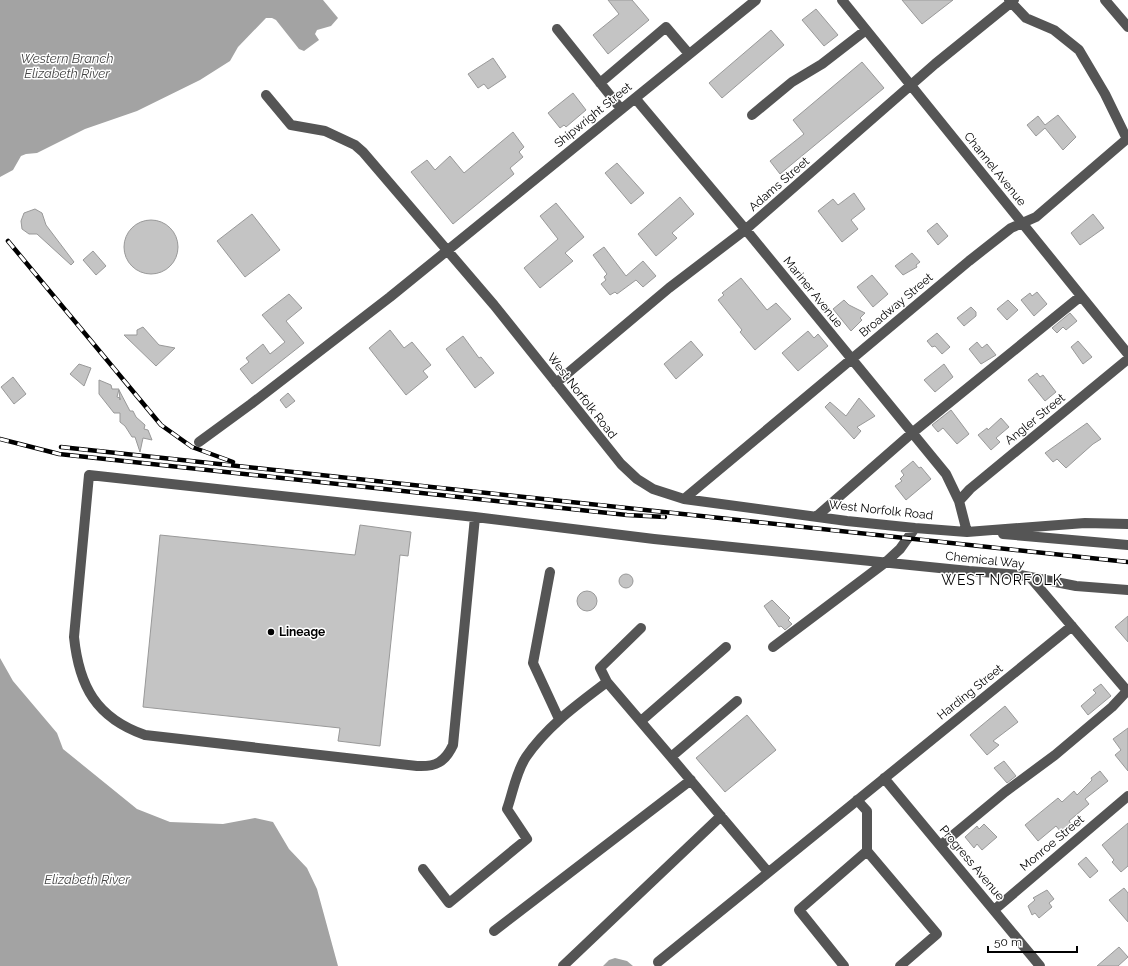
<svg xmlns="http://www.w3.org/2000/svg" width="1128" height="966" font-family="Raleway,sans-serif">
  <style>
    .water { fill: #a3a3a3 }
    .building { fill: #c4c4c4; stroke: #999 }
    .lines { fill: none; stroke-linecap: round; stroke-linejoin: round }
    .minor { stroke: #555; stroke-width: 10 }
    .rail-casing { stroke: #000; stroke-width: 4.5 }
    .rail { stroke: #fff; stroke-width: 3; stroke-dasharray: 9; stroke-linecap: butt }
    .poi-dot { fill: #000; stroke: #fff; stroke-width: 1.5 }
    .labels { text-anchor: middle; stroke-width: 3; stroke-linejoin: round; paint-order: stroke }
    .street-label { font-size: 12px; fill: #000; stroke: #fff }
    .poi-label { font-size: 12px; font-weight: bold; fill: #000; stroke: #fff; text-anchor: start }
    .water-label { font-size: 13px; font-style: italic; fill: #444; stroke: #fff }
    .quarter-label { font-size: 14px; letter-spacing: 1px; fill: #000; stroke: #fff }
  </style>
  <rect width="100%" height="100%" fill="#fff"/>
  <path class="water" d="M 0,0 L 323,0 L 338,18 L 331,26 L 317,30 L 315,34 L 319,40 L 304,51 L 299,49 L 276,20 L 272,18 L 266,18 L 238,47 L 230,61 L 200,80 L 137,111 L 85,129 L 37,153 L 26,154 L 21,156 L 13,170 L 0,177 Z
    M 0,658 L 13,681 L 57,733 L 63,749 L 137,809 L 170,822 L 223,824 L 255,818 L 273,822 L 289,849 L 307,868 L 317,889 L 338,966 L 0,966 Z
    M 615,958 L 627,961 L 633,966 L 603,966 L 609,960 Z"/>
  <path class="building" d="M 608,0 L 632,0 L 649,20 L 608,54 L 593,35 L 619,14 Z
    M 902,0 L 953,0 L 922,24 Z
    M 816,9 L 838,35 L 824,46 L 802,20 Z
    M 771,30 L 784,45 L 722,98 L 709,83 Z
    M 493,58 L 506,77 L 488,89 L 484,84 L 478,88 L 468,74 Z
    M 862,62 L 884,88 L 780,174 L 770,161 L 804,134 L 793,120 Z
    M 573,93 L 586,110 L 566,127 L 564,125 L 560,128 L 548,113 Z
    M 1058,115 L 1076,137 L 1063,150 L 1045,128 L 1036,136 L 1027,125 L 1038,116 L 1045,125 Z
    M 513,132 L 524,147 L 519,152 L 523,157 L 510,168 L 514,174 L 453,224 L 411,172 L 427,160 L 435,170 L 450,156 L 464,173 Z
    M 617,163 L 644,193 L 631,204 L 605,173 Z
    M 854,193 L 865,209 L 851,220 L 858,229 L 842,242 L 818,211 L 833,199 L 838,205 Z
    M 680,197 L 694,214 L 672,233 L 677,238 L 656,256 L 638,234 Z
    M 556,203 L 584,237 L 565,253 L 573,261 L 540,288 L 524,268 L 558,239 L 540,216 Z
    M 35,209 L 42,213 L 46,225 L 74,262 L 71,265 L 37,234 L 29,234 L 22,229 L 21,221 L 24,213 Z
    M 252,214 L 280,250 L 245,277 L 217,241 Z
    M 1093,214 L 1104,228 L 1080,245 L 1071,233 Z
    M124 247a27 27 0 1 1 54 0a27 27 0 1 1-54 0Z
    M 937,223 L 948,236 L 938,245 L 927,231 Z
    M 604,247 L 626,276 L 643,261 L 656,276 L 643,287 L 636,280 L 617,294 L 615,292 L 610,295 L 601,284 L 606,280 L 604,277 L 607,274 L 593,255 Z
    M 93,251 L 106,266 L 96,275 L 83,260 Z
    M 912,253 L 920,262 L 916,265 L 917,267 L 903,275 L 895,266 Z
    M 872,275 L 888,294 L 873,307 L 857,287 Z
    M 741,278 L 767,310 L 776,303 L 791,319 L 755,350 L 740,332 L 742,330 L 718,300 L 724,295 L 722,293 Z
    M 1037,292 L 1047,304 L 1034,316 L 1021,300 L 1030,293 L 1032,296 Z
    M 289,294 L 302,308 L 286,321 L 304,343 L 252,384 L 240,369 L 249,362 L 246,358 L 263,344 L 270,354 L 285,342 L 262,315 Z
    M 844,300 L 849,305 L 865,313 L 860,318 L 862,320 L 851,331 L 833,309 Z
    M 1008,300 L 1018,310 L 1007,320 L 997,309 Z
    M 971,307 L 976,312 L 976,316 L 964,326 L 957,318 Z
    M 1070,313 L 1077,321 L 1066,330 L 1063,327 L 1057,333 L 1052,328 Z
    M 143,327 L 159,345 L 175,348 L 156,366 L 124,335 L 137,335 L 137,330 Z
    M 390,330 L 404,348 L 412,342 L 431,365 L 423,371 L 428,377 L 406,395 L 369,348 Z
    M 808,331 L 814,338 L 818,334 L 828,346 L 798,371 L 782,353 Z
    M 937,333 L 950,347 L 942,354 L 935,346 L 932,347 L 927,341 Z
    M 463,336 L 479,358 L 481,357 L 494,373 L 475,388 L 446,349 Z
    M 691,341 L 703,355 L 676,379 L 664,364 Z
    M 1078,341 L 1092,357 L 1083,364 L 1071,347 Z
    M 977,342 L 982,348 L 987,344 L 996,355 L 981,364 L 969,349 Z
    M 79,364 L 91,368 L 84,386 L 70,374 Z
    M 944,364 L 953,377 L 935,392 L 924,380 Z
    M 1037,373 L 1040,377 L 1043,375 L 1056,392 L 1045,401 L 1028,380 Z
    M 13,377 L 26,394 L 14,404 L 1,387 Z
    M 99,380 L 111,385 L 112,389 L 119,389 L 117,397 L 120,398 L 120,400 L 119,390 L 130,411 L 133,411 L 136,417 L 145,425 L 144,429 L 148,430 L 152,440 L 143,438 L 140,452 L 135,437 L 132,437 L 125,426 L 120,422 L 120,413 L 114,413 L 99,394 Z
    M 288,393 L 295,401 L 286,408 L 280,400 Z
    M 859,398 L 875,416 L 857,427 L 861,431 L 854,439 L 825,407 L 830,402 L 846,416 Z
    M 951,410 L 969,434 L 957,444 L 943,428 L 938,432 L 932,425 Z
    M 1001,418 L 1009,427 L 996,438 L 1000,442 L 991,450 L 978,435 L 987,428 L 988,430 Z
    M 1087,423 L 1101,439 L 1093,444 L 1066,468 L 1057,459 L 1053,462 L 1045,453 Z
    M 913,461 L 919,468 L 921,467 L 931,479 L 906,500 L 895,486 L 902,481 L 900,479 L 904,475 L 901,471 Z
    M 360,525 L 411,532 L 408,556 L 400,555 L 380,746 L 338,741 L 340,728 L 143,707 L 160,535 L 355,555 Z
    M619 581a7 7 0 1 1 14 0a7 7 0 1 1-14 0Z
    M577 601a10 10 0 1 1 20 0a10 10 0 1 1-20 0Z
    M 772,600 L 790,618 L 788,620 L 792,624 L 785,630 L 781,626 L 779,627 L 764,606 Z
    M 1128,616 L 1128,642 L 1115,627 Z
    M 1101,684 L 1111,696 L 1088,715 L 1081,706 L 1096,693 L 1093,690 Z
    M 1005,706 L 1018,722 L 993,741 L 999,745 L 987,755 L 970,735 Z
    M 747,715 L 776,750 L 725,792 L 696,758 Z
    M 1128,728 L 1128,771 L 1115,755 L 1121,750 L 1113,739 Z
    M 1004,761 L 1016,776 L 1007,783 L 994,768 Z
    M 1100,771 L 1108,781 L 1085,799 L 1089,804 L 1069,821 L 1071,824 L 1061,832 L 1056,826 L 1038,841 L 1025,825 L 1058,798 L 1062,802 L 1074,791 L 1077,795 L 1092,780 L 1091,778 Z
    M 1128,823 L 1128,866 L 1121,872 L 1112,862 L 1114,860 L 1102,845 Z
    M 984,824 L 997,837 L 982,850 L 977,844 L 974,848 L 965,837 L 977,826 L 979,829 Z
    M 1086,857 L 1098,871 L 1090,878 L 1078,864 Z
    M 1124,888 L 1128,893 L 1128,922 L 1109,900 Z
    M 1047,890 L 1054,899 L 1049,903 L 1052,907 L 1039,918 L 1035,913 L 1032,915 L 1028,906 L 1035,900 L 1033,898 Z
    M 1119,947 L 1128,957 L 1118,966 L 1097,966 Z"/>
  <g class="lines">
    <path class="minor" d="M 842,0 L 1128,354
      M 1009,0 L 1026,18 L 1054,30 L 1079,50 L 1105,94 L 1127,139
      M 1105,0 L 1128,27
      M 557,29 L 621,109
      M 600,83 L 666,27 L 689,54
      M 266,95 L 291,125 L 325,131 L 355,145 L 363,152 L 494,305 L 621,464 L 637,479 L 653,489 L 684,499 L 847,521 L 915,528 L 967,532 L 1085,523 L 1128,524
      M 635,98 L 751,236 L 946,474 L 959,501 L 967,532
      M 752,115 L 792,82 L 822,64 L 866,30
      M 556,383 L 669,288 L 745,230 L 935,64 L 1014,0
      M 199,442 L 251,404 L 390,297 L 756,0
      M 684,499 L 969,261 L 1011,228 L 1036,217 L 1128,138
      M 959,501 L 970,489 L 1128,359
      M 817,516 L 912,433 L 1081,296
      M 475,517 L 453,745 C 445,762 436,767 417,766 L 145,735 C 96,718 79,686 74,637 L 89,475 L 475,517 L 654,539 L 969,571 L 1020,575 L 1076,586 L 1128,590
      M 1003,534 L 1128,545
      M 550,572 L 533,663 L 559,719
      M 1030,577 L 1128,692
      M 773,647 L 886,562 L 900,549 L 915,528
      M 607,682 L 600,668 L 641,628
      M 737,701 L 671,757 L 768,872
      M 641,721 L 726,647
      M 884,778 L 1040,966
      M 857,800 L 867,811 L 867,851 L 937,934 L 900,966
      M 941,845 L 1005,792 L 1055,755 L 1112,707 L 1128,690
      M 423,869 L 449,903 L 527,839 L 507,809 C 513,792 516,772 526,757 C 547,726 578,704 607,682 L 671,757
      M 994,910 L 1128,796
      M 494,931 L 691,780
      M 658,962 L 1072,626
      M 563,966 L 721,816
      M 844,966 L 799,910 L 867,851"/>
    <defs>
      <path id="rail" d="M 8,241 L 161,425 L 192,447 L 233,462
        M 0,439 L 59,454 L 627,515 L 665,517
        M 61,447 L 1128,562"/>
    </defs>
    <use href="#rail" class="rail-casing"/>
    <use href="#rail" class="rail"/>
  </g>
  <circle class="poi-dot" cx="271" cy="632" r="4"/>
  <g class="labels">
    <g class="street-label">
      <text transform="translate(593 115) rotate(-39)" y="4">Shipwright Street</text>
      <text transform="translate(995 169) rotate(51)" y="4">Channel Avenue</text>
      <text transform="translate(779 184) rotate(-41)" y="4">Adams Street</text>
      <text transform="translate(813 292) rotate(51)" y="4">Mariner Avenue</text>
      <text transform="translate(896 305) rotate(-40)" y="4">Broadway Street</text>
      <text transform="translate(582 396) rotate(52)" y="4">West Norfolk Road</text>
      <text transform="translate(1035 419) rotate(-39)" y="4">Angler Street</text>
      <text transform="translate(881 510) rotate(6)" y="4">West Norfolk Road</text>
      <text transform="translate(985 560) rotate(6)" y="4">Chemical Way</text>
      <text transform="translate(970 692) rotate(-39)" y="4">Harding Street</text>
      <text transform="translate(1052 843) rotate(-40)" y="4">Monroe Street</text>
      <text transform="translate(972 863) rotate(50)" y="4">Progress Avenue</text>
    </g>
    <g class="poi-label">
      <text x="279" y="636">Lineage</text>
    </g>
    <g class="water-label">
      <text x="67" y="63">Western Branch<tspan x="67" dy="15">Elizabeth River</tspan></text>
      <text x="87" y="884">Elizabeth River</text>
    </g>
    <g class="quarter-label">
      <text x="1002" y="585">WEST NORFOLK</text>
    </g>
  </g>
  <path d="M988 946v6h89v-6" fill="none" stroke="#000000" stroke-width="2"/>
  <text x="994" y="946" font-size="12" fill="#000000" stroke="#ffffff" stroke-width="3" paint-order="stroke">50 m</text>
</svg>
